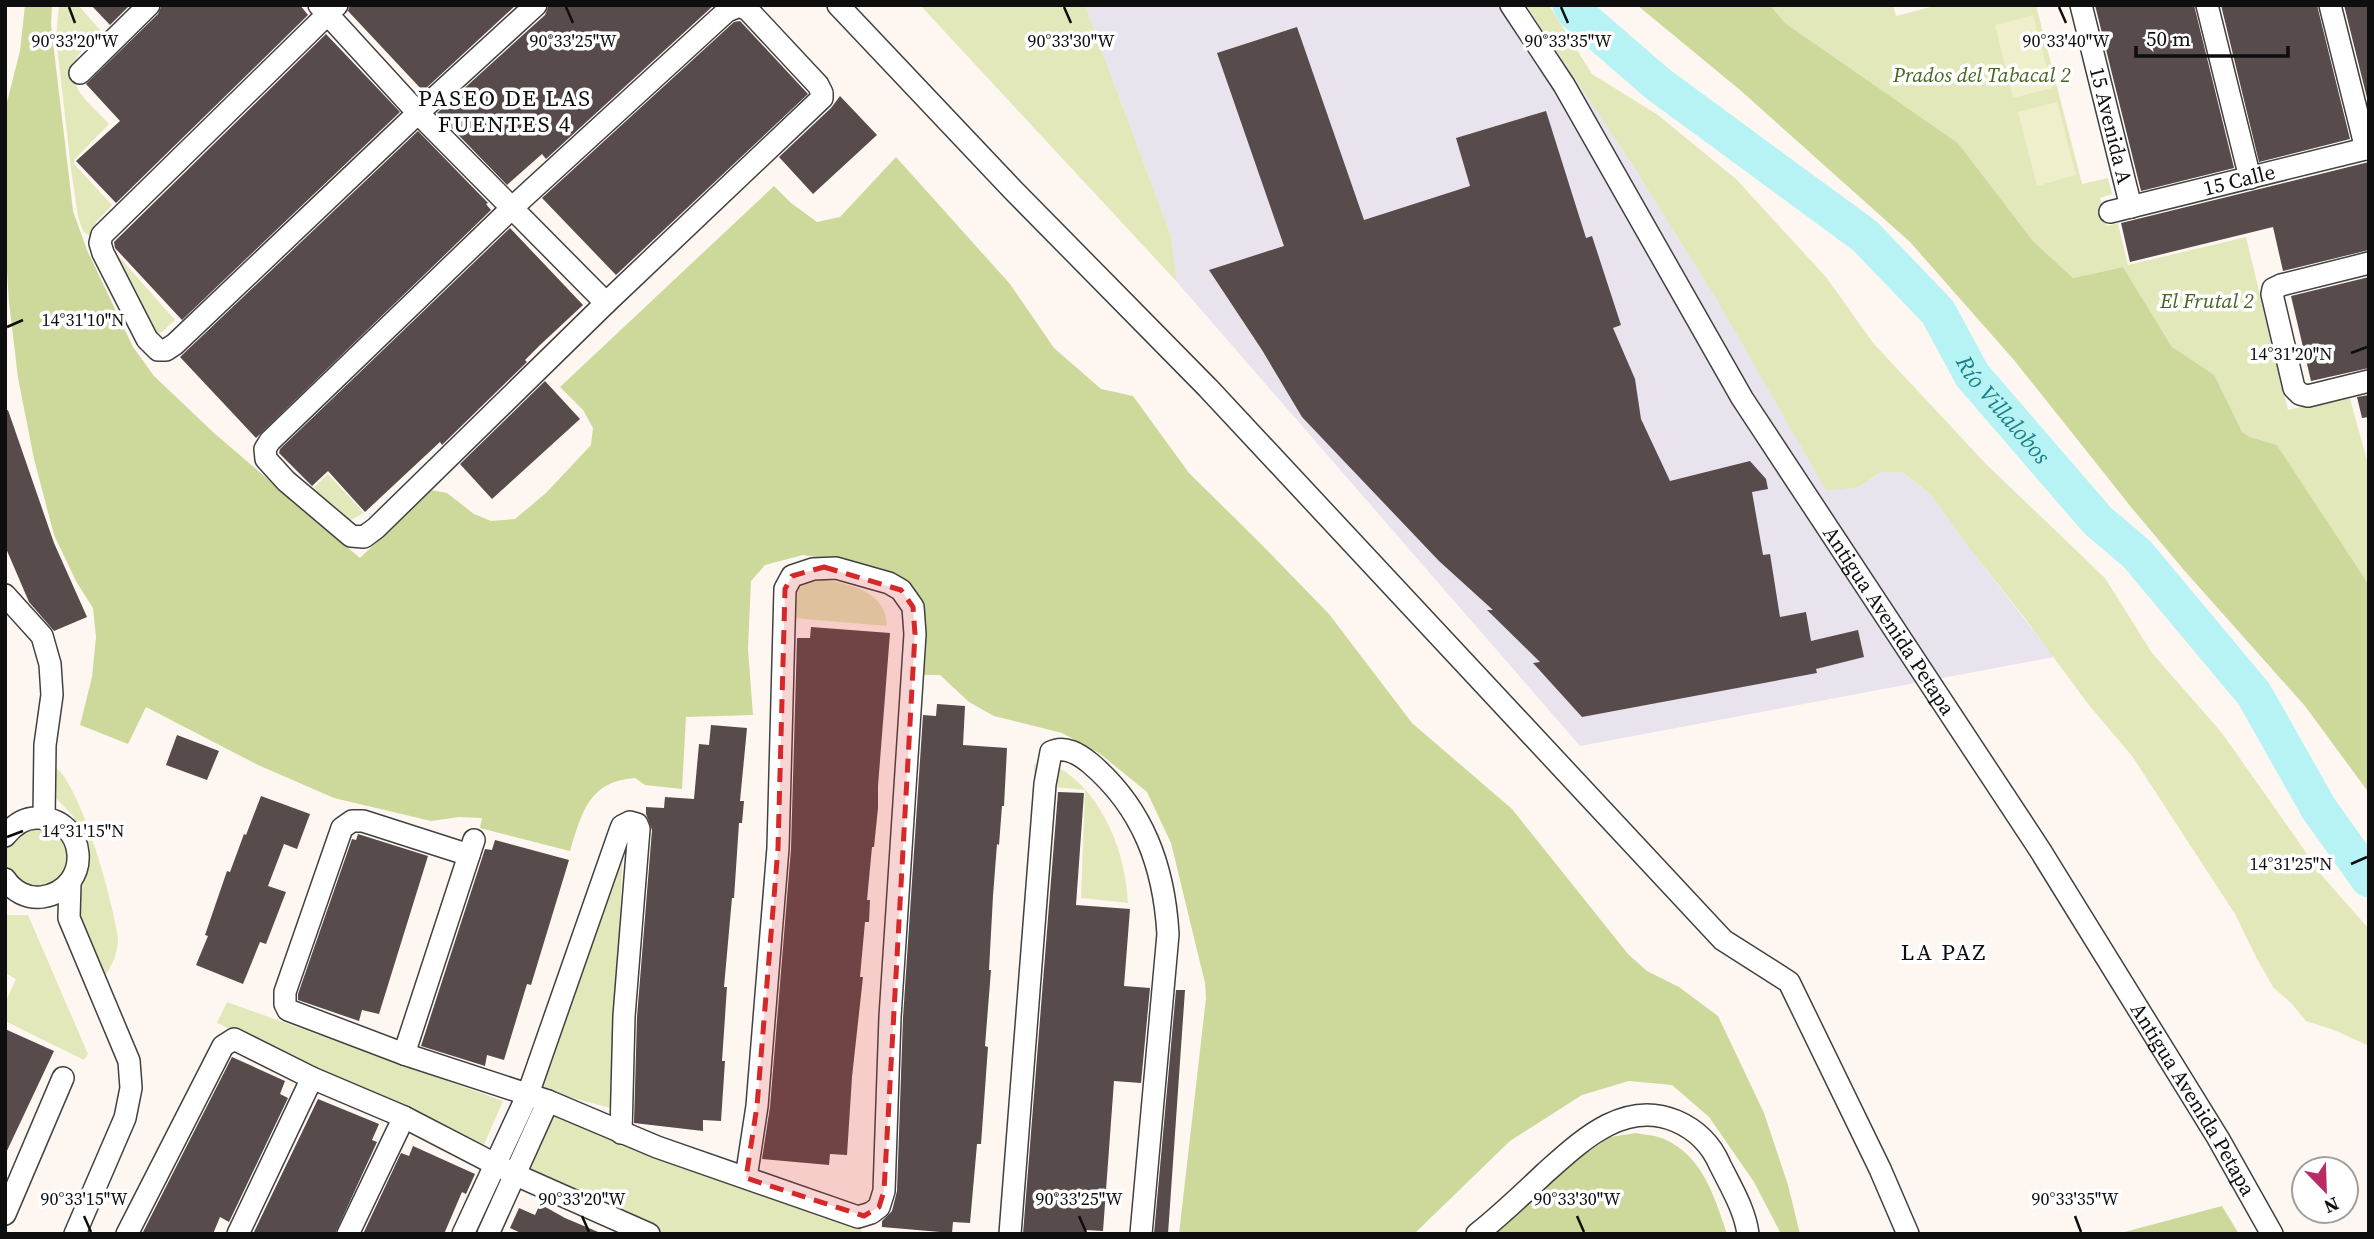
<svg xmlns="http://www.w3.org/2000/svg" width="2374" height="1239" font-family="'Source Serif 4',serif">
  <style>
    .industrial { fill: #e8e3ed }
    .green { fill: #e3e8bb }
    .forest { fill: #cdd89b }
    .pitch { fill: #efefcc }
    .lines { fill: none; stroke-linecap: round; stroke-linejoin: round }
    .river { stroke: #b7f3f4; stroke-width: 37 }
    .building { fill: #574b4b }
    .minor-casing { stroke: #414141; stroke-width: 24 }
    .minor { stroke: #fff; stroke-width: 21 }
    .marked { fill: #d62828; fill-opacity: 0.2; stroke: #d62828; stroke-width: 5; stroke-dasharray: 14 9; stroke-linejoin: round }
    .ticks { fill: none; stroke: #0e0e0e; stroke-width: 2.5 }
    .labels { text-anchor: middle; stroke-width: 7; stroke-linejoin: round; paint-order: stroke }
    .park-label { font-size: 21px; font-style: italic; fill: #476421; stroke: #fff }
    .street-label { font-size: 21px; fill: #0e0e0e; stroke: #fff }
    .neighbourhood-label { font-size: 23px; letter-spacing: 2px; fill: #0e0e0e; stroke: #fff }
    .water-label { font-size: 23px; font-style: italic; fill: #1a8087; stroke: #fff }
    .ticks-label { font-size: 18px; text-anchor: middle; fill: #0e0e0e; stroke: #fff; stroke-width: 7; stroke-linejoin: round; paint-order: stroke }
  </style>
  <rect width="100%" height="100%" fill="#fef7f1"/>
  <path class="industrial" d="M 1085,5 L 1526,5 L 1633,166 L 1718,302 L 1826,489 L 1857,488 L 1881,472 L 1904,473 L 1931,495 L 1970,549 L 2054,657 L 1580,746 L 1177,282 L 1171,236 Z"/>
  <path class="green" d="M 59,5 L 78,5 L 101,31 C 93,39 80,49 76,60 C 63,86 94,107 109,124 L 75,159 L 74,164 L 112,205 L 96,222 L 92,238 L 83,231 L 78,217 L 71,169 L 56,37 Z
    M 920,5 L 1085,5 L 1171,236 L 1177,282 Z
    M 1526,5 L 1549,5 L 1592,74 L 1658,115 L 1736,179 L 1826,277 L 1874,344 L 1986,464 L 2105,578 L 2152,653 L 2222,733 L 2324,878 L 2369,929 L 2369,1046 L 2334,1030 L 2306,1021 L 2292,1004 L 2273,987 L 2257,959 L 2235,914 L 2132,756 L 2088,704 L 2024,617 L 1970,549 L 1931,495 L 1904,473 L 1881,472 L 1857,488 L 1826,490 L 1718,302 L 1633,166 Z
    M 1770,5 L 1893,5 L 1896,16 L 1938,5 L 2036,5 L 2082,184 L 2108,178 L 2112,194 L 2100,198 L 2107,226 L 2118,223 L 2128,265 L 2246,237 L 2288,410 L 2349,395 L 2369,467 L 2369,585 L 2277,445 L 2250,437 L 2242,432 L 2181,354 L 2172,347 L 2123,267 L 2073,278 L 2033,241 L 1958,143 L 1785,23 Z
    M 107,243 L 175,320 L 162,332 L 155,334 Z
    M 328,474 L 364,513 L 349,521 L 308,493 Z
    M 805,577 C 836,581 887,586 887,626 L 782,617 L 785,590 Z
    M 36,757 C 46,761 57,767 63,775 C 87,809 111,895 118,937 C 118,953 113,965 103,978 L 64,897 L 79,829 L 73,816 L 54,796 L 33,785 Z
    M 1042,760 C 1098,779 1126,849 1128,903 L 1081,898 L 1085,790 L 1034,785 L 1034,765 Z
    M 54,823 L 76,862 L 45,895 L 5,875 L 5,841 L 8,835 Z
    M 624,831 L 611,1108 L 538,1089 Z
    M 5,915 L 28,915 L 88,1054 L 84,1060 L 5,1021 L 5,1003 L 16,979 L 5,973 Z
    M 227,1002 L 503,1101 L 483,1147 L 217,1023 Z
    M 549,1101 L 855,1219 L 863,1234 L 641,1234 L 517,1177 Z"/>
  <path class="forest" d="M 25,5 L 52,5 L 51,25 L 73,211 L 87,250 L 133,347 L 154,376 L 214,433 L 360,558 L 431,490 L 447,493 L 474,514 L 491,521 L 515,519 L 546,493 L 591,445 L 593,428 L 583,410 L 560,387 L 774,186 L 791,203 L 817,222 L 840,217 L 896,157 L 1010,284 L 1054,348 L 1101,389 L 1133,396 L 1189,473 L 1259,542 L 1329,614 L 1412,723 L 1512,809 L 1628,954 L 1647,971 L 1679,987 L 1718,1016 L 1764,1113 L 1788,1185 L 1800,1234 L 1781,1234 L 1754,1182 L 1709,1117 L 1672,1085 L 1629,1081 L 1582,1095 L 1510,1141 L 1414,1234 L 1179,1234 L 1206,998 L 1205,983 L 1171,843 L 1147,792 L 1099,753 L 1062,733 L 994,716 L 969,702 L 940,675 L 916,675 L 913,601 L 848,562 L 803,555 L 765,565 L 751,581 L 748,649 L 753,715 L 686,717 L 682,789 L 645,785 L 635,778 C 589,781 582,812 570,851 L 480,828 L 482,818 L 459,817 L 431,821 L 334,798 L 258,765 L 146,707 L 128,744 L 80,725 L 92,677 L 96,637 L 93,608 L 77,583 L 54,535 L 34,459 L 18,378 L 9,302 L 5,240 L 6,106 L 20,51 Z
    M 1637,5 L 1770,5 L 1785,23 L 1958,143 L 2033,241 L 2073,278 L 2123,267 L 2172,347 L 2214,375 L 2242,432 L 2250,437 L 2277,445 L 2369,585 L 2369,793 L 2305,706 L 2183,569 L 2131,507 L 2014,360 L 1910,242 L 1740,90 Z
    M 1636,1133 C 1645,1135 1655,1135 1664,1139 C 1703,1156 1714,1196 1727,1234 L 1483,1234 L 1559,1172 L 1610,1137 Z
    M 2222,1206 L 2239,1234 L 2117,1234 Z"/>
  <path class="pitch" d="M 2033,15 L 2052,88 L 2013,98 L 1995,25 Z
    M 2057,102 L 2076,175 L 2037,186 L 2018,112 Z"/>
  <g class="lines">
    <path class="river" id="s1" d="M 1571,5 L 1576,13 L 1658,84 L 1865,236 L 1938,312 L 1972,375 L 2098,521 L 2137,554 L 2254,694 L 2319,809 L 2369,879"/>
  </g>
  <path class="building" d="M 91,5 L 130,5 L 110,25 Z
    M 162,5 L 300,5 L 308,15 L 116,203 L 76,161 L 120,121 L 86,84 L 158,14 Z
    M 350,5 L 516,5 L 423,91 L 348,11 Z
    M 549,5 L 714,5 L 546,159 L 542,154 L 507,185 L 437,113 L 545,15 Z
    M 2095,5 L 2194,5 L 2234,168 L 2141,191 Z
    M 2221,5 L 2317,5 L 2350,139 L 2259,162 Z
    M 2344,5 L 2369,5 L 2369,106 Z
    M 740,21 L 808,94 L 616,275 L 542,198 L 734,22 Z
    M 1297,27 L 1364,220 L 1470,186 L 1456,138 L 1546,111 L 1586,238 L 1592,236 L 1621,325 L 1613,328 L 1635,379 L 1641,419 L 1670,481 L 1750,461 L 1766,479 L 1768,489 L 1752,492 L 1763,555 L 1770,554 L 1780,617 L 1806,612 L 1811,641 L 1858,630 L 1864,657 L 1816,669 L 1817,673 L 1582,717 L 1533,663 L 1540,662 L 1487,610 L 1493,610 L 1439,561 L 1302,417 L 1262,350 L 1209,270 L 1284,246 L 1217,53 Z
    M 326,34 L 400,112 L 182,320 L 115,248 L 114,242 Z
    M 840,96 L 877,135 L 813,194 L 779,157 L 831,108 Z
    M 418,131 L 488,203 L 486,204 L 491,210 L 256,438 L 180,357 Z
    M 2369,162 L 2369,250 L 2283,271 L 2273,227 L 2130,262 L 2121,223 Z
    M 510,228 L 583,305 L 539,346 L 525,360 L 527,362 L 442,445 L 440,442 L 365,512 L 328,471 L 312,486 L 279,453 L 280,449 Z
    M 2369,277 L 2369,368 L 2311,381 L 2291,296 Z
    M 545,381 L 580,419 L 492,499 L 460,464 Z
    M 2369,395 L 2369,417 L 2362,418 L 2357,397 Z
    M 8,410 L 54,543 L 87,617 L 54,631 L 29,602 L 5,546 L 5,411 Z
    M 811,627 L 890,633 L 878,786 L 878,808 L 874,847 L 872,847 L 867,900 L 870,900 L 869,922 L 865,922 L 860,977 L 863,977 L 852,1077 L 847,1155 L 830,1154 L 829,1165 L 762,1159 L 770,1107 L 791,849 L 797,638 L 810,638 Z
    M 937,704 L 965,706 L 963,745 L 1007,748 L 1004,806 L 1002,806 L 999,845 L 997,844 L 993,896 L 989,970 L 991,970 L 985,1046 L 988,1047 L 981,1144 L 977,1144 L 970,1223 L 953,1222 L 952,1233 L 882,1227 L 882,1221 L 892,1211 L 897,1191 L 903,1018 L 923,715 L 936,716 Z
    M 711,725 L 747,728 L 740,801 L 744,801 L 742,823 L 739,823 L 734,898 L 732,898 L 724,987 L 727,987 L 722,1061 L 725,1061 L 721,1121 L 703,1120 L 703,1131 L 634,1123 L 637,1017 L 652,830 L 646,814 L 646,807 L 664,808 L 665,797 L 694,799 L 699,744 L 709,745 Z
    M 177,735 L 219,751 L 207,780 L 166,765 Z
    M 1058,792 L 1084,793 L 1076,905 L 1130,909 L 1124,986 L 1150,988 L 1141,1083 L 1114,1081 L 1103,1231 L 1086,1230 L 1086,1234 L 1023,1234 Z
    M 261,796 L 310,814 L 297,849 L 284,844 L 268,886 L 286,892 L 266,944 L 260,942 L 243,984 L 196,965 L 208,936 L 205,935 L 227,871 L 230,872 L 244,834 L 246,835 Z
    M 358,834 L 428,856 L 379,1014 L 362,1010 L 359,1021 L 298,1000 L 298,994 L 352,839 L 356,840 Z
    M 495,840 L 569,860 L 531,985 L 527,984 L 504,1060 L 487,1055 L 485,1066 L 421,1046 L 485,849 L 492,850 Z
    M 1176,990 L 1185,990 L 1168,1234 L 1154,1234 Z
    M 5,1029 L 54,1051 L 5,1155 Z
    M 232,1057 L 285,1081 L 280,1094 L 288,1098 L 229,1222 L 220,1217 L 213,1234 L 142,1234 Z
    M 318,1099 L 379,1124 L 372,1140 L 377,1142 L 335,1234 L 258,1234 L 254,1232 Z
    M 413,1146 L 475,1174 L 466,1194 L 462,1192 L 444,1234 L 363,1234 L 401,1153 L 409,1156 Z
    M 540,1204 L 565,1218 L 603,1234 L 523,1234 L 510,1228 L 519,1208 L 535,1215 Z"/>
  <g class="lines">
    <defs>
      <g id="minor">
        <path d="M 319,5 L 418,113 L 606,303"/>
        <path d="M 337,5 L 102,235 L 100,243 L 103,253 L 147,339 L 158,350 L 166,350 L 175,344 L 418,113 L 536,5"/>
        <path d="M 838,5 L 1013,190 L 1208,388 L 1723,940 L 1789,982 L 1880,1169 L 1908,1234"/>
        <path id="s2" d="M 1511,5 L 1564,85 L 1742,398 L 2040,850 L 2218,1138 L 2272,1234"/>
        <path id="s3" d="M 2081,5 L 2131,207"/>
        <path d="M 2207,5 L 2250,178"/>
        <path d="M 2330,5 L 2366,149"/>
        <path d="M 740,6 L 748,10 L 818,85 L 822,93 L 822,98 L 606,303 L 376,528 L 364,537 L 351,536 L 286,481 L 266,459 L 265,449 L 270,441 L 513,207 L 727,11 Z"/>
        <path d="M 80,73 L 149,5"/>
        <path id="s4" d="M 2110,212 L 2369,148"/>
        <path d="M 2369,263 L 2281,285 L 2273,289 L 2272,294 L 2294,388 L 2300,394 L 2308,396 L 2369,381"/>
        <path d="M 5,595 L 42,636 L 50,664 L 52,695 L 45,745 L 44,818"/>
        <path d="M 5,836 C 13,826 23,818 36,818 C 88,816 94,889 42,897 C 27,899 13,891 5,879"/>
        <path d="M 469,855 L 363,821 L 352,821 L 342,828 L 285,992 L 285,1004 L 288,1010 L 404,1054 L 548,1101 L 657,1147 L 858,1217 L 871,1213 L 879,1207 L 884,1191 L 890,1017 L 915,634 L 913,607 L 901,590 L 889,583 L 836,568 L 813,569 L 792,576 L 785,589 L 778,848 L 757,1106 L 746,1178"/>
        <path d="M 70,882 L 69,918 L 129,1061 L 131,1088 L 125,1118 L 75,1234"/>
        <path d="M 404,1054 L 474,840"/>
        <path d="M 5,1214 L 63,1078"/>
        <path d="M 127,1234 L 223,1046 L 234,1039 L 312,1078 L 404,1117 L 516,1175 L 649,1234"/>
        <path d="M 238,1234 L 312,1078"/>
        <path d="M 348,1234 L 404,1117"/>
        <path d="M 463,1234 L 528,1094 L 620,831 L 622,826 L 630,822 L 637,824 L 639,829 L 624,1016 L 621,1133"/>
        <path d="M 488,1234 L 548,1101"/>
        <path d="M 1010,1234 L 1045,784 L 1051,752 C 1065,745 1079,754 1090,763 C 1143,808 1164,866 1168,934 L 1141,1234"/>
        <path d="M 1477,1234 C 1501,1215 1523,1194 1545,1173 C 1581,1141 1624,1099 1676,1121 C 1697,1130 1711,1144 1720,1165 C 1731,1187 1745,1210 1748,1234"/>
      </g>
    </defs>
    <use href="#minor" class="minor-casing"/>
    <use href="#minor" class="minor"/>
  </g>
  <path class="marked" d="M 824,567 L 901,590 L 913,607 L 915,634 L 884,1191 L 879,1207 L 864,1216 L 746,1178 L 757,1106 L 778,848 L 785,589 L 792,576 Z"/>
  <path class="ticks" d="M 69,7 L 75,23M 566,7 L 573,23M 1064,7 L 1071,23M 1561,7 L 1568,23M 2059,7 L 2066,23M 7,327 L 23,320M 2351,353 L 2367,347M 7,837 L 23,831M 2351,864 L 2367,857M 84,1216 L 91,1232M 582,1216 L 589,1232M 1079,1216 L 1086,1232M 1577,1216 L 1584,1232M 2075,1216 L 2081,1232"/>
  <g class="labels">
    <g class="park-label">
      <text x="1982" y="82">Prados del Tabacal 2</text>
      <text x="2207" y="308">El Frutal 2</text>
    </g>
    <g class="street-label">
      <text dy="7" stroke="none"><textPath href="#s3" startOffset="124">15 Avenida A</textPath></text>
      <text dy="7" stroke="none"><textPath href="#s4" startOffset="133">15 Calle</textPath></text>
      <text dy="7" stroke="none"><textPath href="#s2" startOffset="723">Antigua Avenida Petapa</textPath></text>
      <text dy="7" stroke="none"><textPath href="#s2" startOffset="1290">Antigua Avenida Petapa</textPath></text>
    </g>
    <g class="neighbourhood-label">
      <text x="505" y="106">PASEO DE LAS<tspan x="505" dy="26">FUENTES 4</tspan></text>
      <text x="1944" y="960">LA PAZ</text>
    </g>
    <g class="water-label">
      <text dy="8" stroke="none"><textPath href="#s1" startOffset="598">Río Villalobos</textPath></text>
    </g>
  </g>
  <g class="ticks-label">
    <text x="75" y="47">90°33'20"W</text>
    <text x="573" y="47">90°33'25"W</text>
    <text x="1071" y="47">90°33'30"W</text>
    <text x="1568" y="47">90°33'35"W</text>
    <text x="2066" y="47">90°33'40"W</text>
    <text x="83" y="326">14°31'10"N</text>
    <text x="2291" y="360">14°31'20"N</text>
    <text x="83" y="837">14°31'15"N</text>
    <text x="2291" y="870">14°31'25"N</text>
    <text x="84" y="1205">90°33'15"W</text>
    <text x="582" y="1205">90°33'20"W</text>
    <text x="1079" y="1205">90°33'25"W</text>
    <text x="1577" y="1205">90°33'30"W</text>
    <text x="2075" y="1205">90°33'35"W</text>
  </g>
  <rect width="2374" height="1239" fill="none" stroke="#0e0e0e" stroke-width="14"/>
  <g transform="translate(2325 1190) rotate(157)"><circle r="33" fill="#ffffff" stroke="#9f9f9f" stroke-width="2"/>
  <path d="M0-5L12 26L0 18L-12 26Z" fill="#ba2b66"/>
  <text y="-10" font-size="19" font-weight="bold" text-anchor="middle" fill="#0e0e0e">N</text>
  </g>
  <path d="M2136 46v10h152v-10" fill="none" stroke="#0e0e0e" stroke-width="3.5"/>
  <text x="2146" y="46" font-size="21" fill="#0e0e0e" stroke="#ffffff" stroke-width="5" paint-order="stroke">50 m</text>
</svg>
